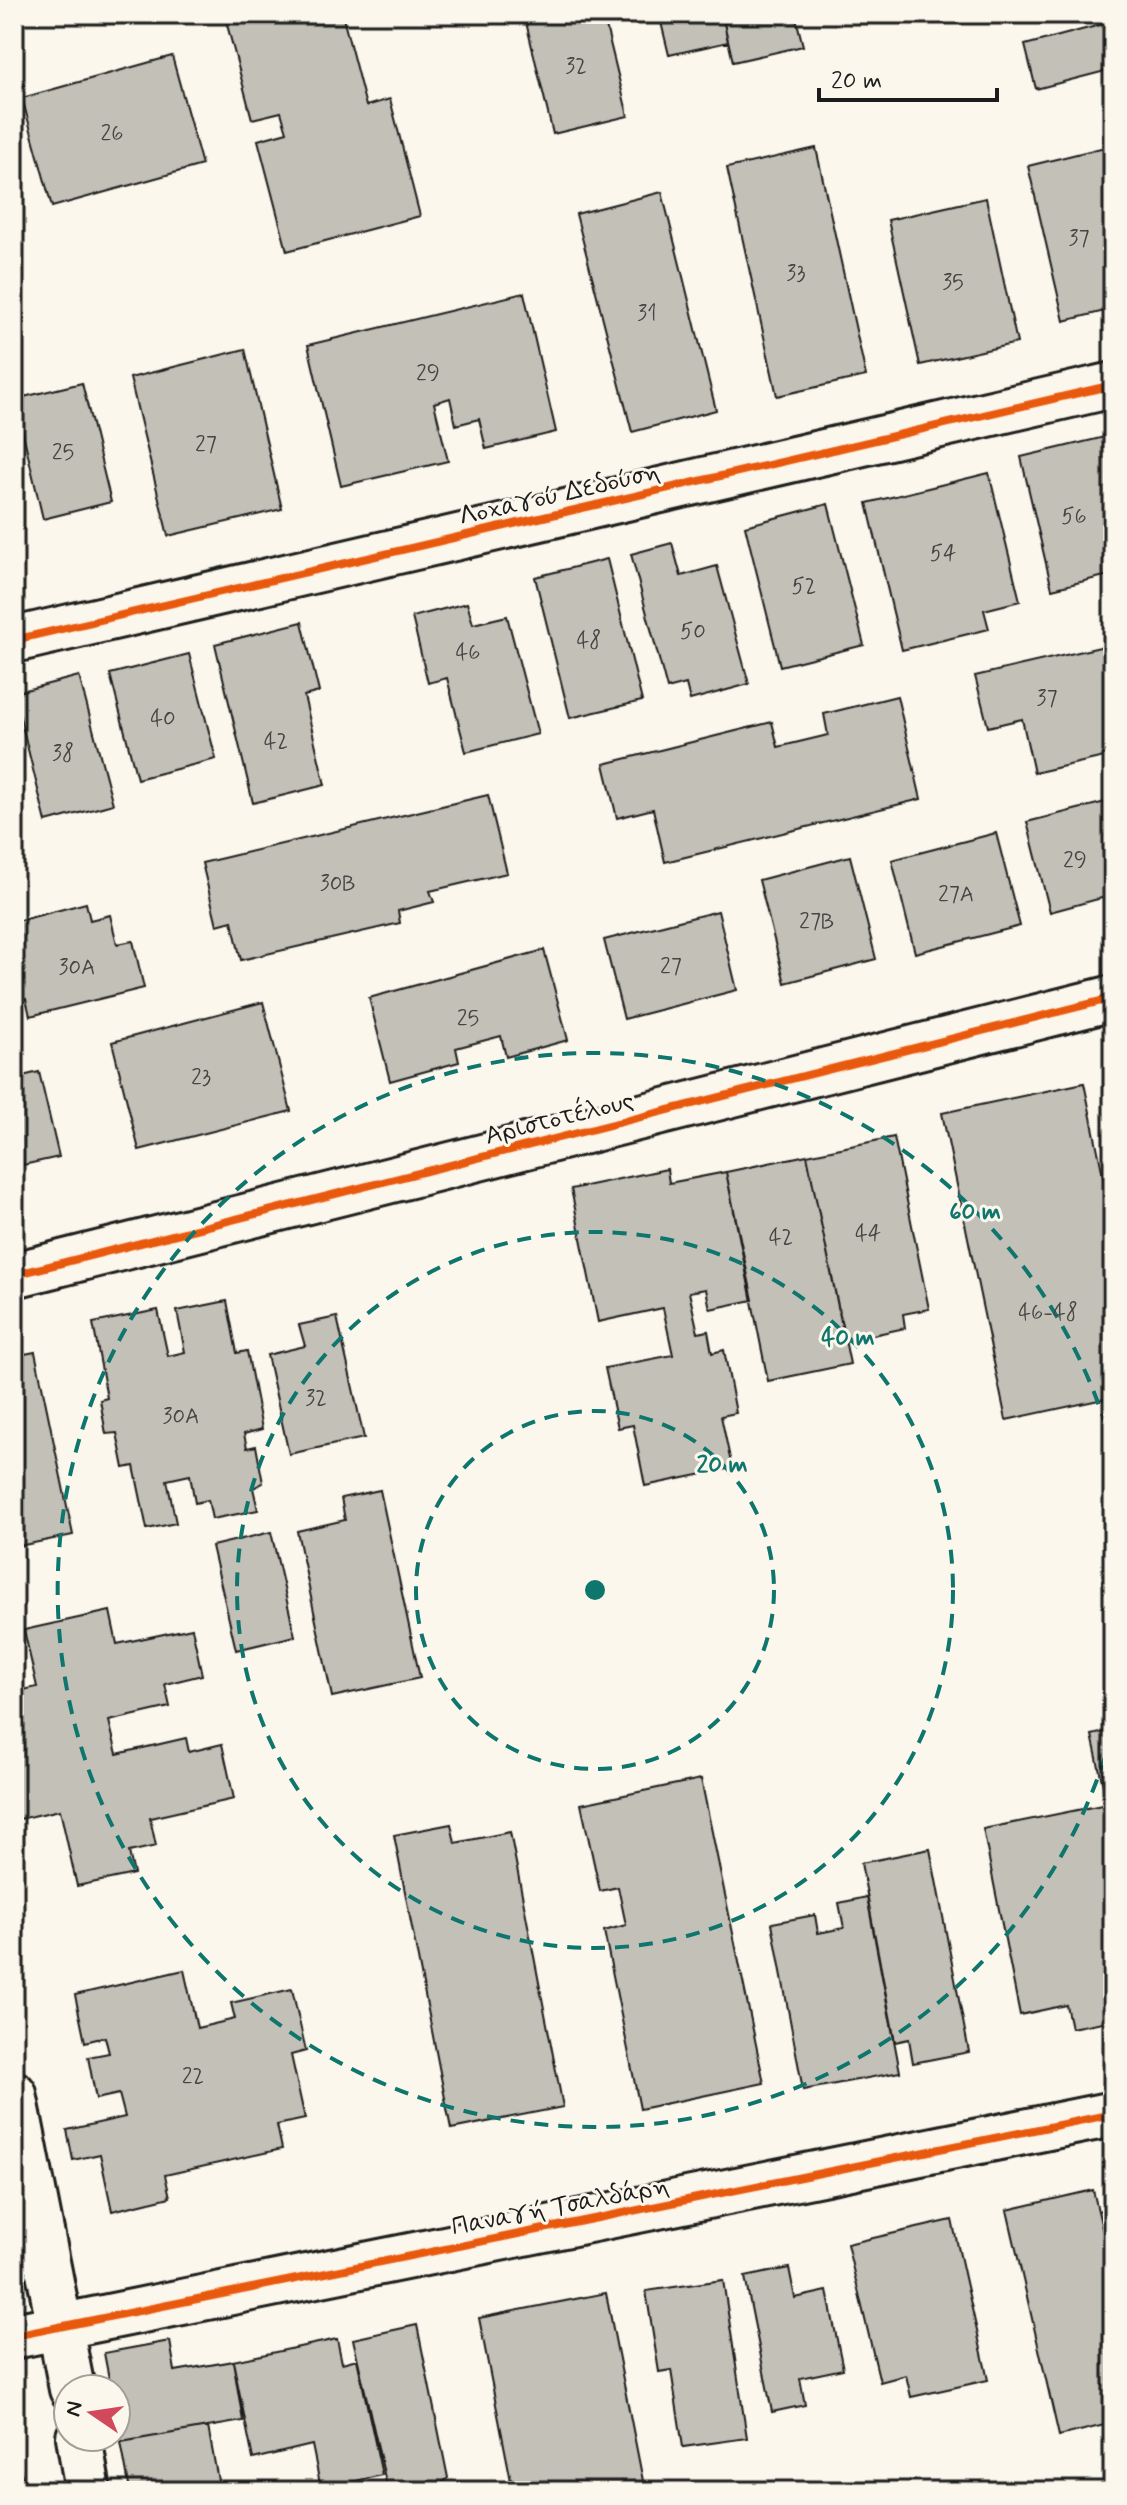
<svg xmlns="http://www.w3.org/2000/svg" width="1127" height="2505" font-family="Mynerve,sans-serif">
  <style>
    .building { fill: #c3c0b8; stroke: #1c1c1c; stroke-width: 2 }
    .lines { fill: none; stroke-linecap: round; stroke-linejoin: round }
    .street-casing { stroke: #1c1c1c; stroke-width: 50 }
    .street { stroke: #fbf7ec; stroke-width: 44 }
    .cycleway-casing { stroke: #fbf7ec; stroke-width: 13 }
    .cycleway { stroke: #e8590c; stroke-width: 8 }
    .ring { fill: none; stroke: #0f766e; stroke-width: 4; stroke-dasharray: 14 10 }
    .labels { text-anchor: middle; stroke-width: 6; stroke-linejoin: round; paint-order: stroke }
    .number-label { font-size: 22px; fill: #464543 }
    .street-label { font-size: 26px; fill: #1c1c1c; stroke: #fbf7ec }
    .centre { fill: #0f766e; stroke: #fbf7ec; stroke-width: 4 }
    .ring-label { font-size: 24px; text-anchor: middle; font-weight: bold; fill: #0f766e; stroke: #fbf7ec; stroke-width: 6; stroke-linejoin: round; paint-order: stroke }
  </style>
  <rect width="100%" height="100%" fill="#fbf7ec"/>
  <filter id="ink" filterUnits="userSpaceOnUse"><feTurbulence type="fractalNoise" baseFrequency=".0125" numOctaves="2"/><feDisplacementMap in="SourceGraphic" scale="16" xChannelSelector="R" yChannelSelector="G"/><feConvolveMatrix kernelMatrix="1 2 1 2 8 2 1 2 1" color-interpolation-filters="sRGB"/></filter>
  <g filter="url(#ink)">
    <path class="building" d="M 239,14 L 342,14 L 366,106 L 390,99 L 420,216 L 287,251 L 258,140 L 287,132 L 281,112 L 252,119 L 225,17 Z
      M 524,14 L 603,14 L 628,116 L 553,134 Z
      M 659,14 L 722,14 L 728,42 L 669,55 Z
      M 722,14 L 795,14 L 803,46 L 733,62 Z
      M 1104,24 L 1113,56 L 1113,69 L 1036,89 L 1025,45 Z
      M 172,56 L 202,165 L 52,207 L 22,98 Z
      M 1113,145 L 1113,309 L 1064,321 L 1028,166 Z
      M 816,148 L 866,376 L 777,396 L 727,168 Z
      M 662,192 L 716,410 L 632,432 L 576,214 Z
      M 986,198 L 1017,343 L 920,365 L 888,220 Z
      M 524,293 L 556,432 L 486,449 L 479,419 L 456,425 L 450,398 L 434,403 L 448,461 L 341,486 L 308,345 Z
      M 245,349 L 282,509 L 168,536 L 130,378 Z
      M 82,383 L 111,502 L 43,519 L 15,399 Z
      M 1113,435 L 1113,574 L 1052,589 L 1021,457 Z
      M 989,473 L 1020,601 L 984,610 L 989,629 L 902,650 L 867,503 Z
      M 828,504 L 864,645 L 780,666 L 745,526 Z
      M 672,543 L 681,576 L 717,566 L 749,684 L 690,700 L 686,684 L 667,689 L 631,554 Z
      M 607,559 L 642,701 L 570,718 L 535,577 Z
      M 467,603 L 473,624 L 507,616 L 538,734 L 466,752 L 447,678 L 428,683 L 412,617 Z
      M 302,622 L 319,692 L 304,696 L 325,785 L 253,803 L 215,644 Z
      M 1113,644 L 1113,755 L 1034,773 L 1022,719 L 988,727 L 975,676 Z
      M 189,654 L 216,759 L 137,779 L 110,674 Z
      M 79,676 L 113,804 L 46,822 L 14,693 Z
      M 897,696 L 921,799 L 665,862 L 653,809 L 617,818 L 604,764 L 772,722 L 778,747 L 828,735 L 824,714 Z
      M 488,795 L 507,873 L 430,891 L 434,902 L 398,911 L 400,923 L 241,960 L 232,921 L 217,925 L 202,863 Z
      M 1113,800 L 1113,895 L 1050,912 L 1027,822 Z
      M 996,833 L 1020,926 L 915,953 L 892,860 Z
      M 850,856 L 876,959 L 785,983 L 759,880 Z
      M 86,903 L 90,920 L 110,915 L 117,944 L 133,941 L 144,988 L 30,1016 L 26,999 L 14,1002 L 14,922 Z
      M 718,911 L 737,990 L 624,1019 L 604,940 Z
      M 544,950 L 568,1040 L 506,1057 L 501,1036 L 456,1048 L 459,1062 L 390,1081 L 369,998 Z
      M 263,1002 L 291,1111 L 139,1150 L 112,1042 Z
      M 39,1072 L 59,1157 L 14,1167 L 14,1078 Z
      M 1084,1083 L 1113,1224 L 1113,1397 L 1006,1420 L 942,1113 Z
      M 894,1137 L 929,1309 L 903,1314 L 905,1328 L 845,1341 L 807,1155 Z
      M 807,1155 L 850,1364 L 768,1381 L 726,1172 Z
      M 667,1169 L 669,1183 L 726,1172 L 753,1300 L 710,1309 L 706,1289 L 689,1292 L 698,1333 L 708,1331 L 712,1353 L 724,1350 L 736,1413 L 721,1416 L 732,1468 L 645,1486 L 633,1425 L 618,1428 L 605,1368 L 673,1355 L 663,1308 L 598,1322 L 571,1189 Z
      M 227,1301 L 237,1353 L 247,1351 L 262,1429 L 244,1434 L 247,1448 L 256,1446 L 263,1483 L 253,1488 L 258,1510 L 212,1519 L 208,1500 L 195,1503 L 190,1475 L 167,1480 L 176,1523 L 147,1529 L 134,1466 L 124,1468 L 117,1433 L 106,1434 L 100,1400 L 107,1398 L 93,1323 L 158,1310 L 168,1356 L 185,1352 L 177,1311 Z
      M 337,1317 L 364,1438 L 289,1454 L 267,1355 L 305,1346 L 299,1325 Z
      M 35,1352 L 73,1535 L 14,1547 L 14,1356 Z
      M 380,1490 L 420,1678 L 332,1697 L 297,1531 L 345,1520 L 341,1498 Z
      M 271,1532 L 295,1636 L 236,1650 L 212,1546 Z
      M 110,1611 L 117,1644 L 192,1628 L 202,1675 L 165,1684 L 170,1707 L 109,1721 L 117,1754 L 186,1738 L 189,1752 L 222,1744 L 234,1799 L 150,1818 L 156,1846 L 129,1852 L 134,1874 L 77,1886 L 60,1810 L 15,1820 L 14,1692 L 37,1687 L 24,1630 Z
      M 1113,1730 L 1113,2020 L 1071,2028 L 1066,2005 L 1020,2015 L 983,1829 L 1107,1804 L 1092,1735 Z
      M 701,1779 L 764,2083 L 640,2109 L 604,1931 L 626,1925 L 618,1887 L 600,1891 L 581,1804 Z
      M 451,1824 L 455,1843 L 510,1832 L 563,2107 L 451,2129 L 394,1835 Z
      M 930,1849 L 969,2052 L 913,2063 L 909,2039 L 895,2042 L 861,1863 Z
      M 867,1897 L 900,2072 L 803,2090 L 772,1923 L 815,1915 L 818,1933 L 844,1928 L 839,1903 Z
      M 184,1970 L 197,2028 L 235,2019 L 231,2003 L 292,1989 L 306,2051 L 291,2055 L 305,2119 L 277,2125 L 282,2149 L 165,2175 L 170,2197 L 112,2211 L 100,2154 L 73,2160 L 67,2130 L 125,2117 L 119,2094 L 96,2099 L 88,2057 L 109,2053 L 105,2037 L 85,2042 L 75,1995 Z
      M 1093,2190 L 1113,2274 L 1113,2423 L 1059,2436 L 1007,2210 Z
      M 1113,2207 L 1113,2274 L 1098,2211 Z
      M 952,2220 L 988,2380 L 911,2397 L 906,2375 L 880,2382 L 847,2244 Z
      M 789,2268 L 795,2298 L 827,2291 L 843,2369 L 800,2378 L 805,2405 L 772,2412 L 745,2277 Z
      M 723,2280 L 747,2438 L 683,2447 L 671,2370 L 659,2372 L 646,2291 Z
      M 606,2293 L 645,2491 L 513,2491 L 479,2318 Z
      M 417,2325 L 448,2478 L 433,2491 L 388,2491 L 353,2339 Z
      M 337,2339 L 342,2363 L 357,2359 L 382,2475 L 321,2489 L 312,2445 L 253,2459 L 233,2361 Z
      M 170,2341 L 175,2371 L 233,2361 L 243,2421 L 121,2442 L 116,2416 L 116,2389 L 111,2389 L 104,2353 Z
      M 208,2427 L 220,2491 L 130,2491 L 121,2442 Z
      M 14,2441 L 24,2485 L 14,2487 Z"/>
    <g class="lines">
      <defs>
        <path id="street" d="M 14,640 L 1113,385
          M 14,1275 L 1113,998
          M 14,2094 L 72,2389
          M 14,2336 L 1113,2114
          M 79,2437 L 88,2491"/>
      </defs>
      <use href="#street" class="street-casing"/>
      <use href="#street" class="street"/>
      <defs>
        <path id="cycleway" d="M 14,640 L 1113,385
          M 14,1275 L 1113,998
          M 14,2336 L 1113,2114"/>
      </defs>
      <use href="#cycleway" class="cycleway-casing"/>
      <use href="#cycleway" class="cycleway"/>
    </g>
  </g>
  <g class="ring">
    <circle cx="595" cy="1590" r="179"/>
    <circle cx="595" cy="1590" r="358"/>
    <path d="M1112 1734A537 537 0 1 1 1112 1446"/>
  </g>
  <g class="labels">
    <g class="number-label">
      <text x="576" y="73">32</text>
      <text x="112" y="140">26</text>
      <text x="1079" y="245">37</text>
      <text x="796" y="280">33</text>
      <text x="953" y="289">35</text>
      <text x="647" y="320">31</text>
      <text x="428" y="380">29</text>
      <text x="206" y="451">27</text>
      <text x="63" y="459">25</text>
      <text x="1074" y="523">56</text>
      <text x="943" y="560">54</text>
      <text x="804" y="593">52</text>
      <text x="693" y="638">50</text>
      <text x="589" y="647">48</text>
      <text x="468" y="659">46</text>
      <text x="1047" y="705">37</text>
      <text x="163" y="725">40</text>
      <text x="276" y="748">42</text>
      <text x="63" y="760">38</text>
      <text x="1075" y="867">29</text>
      <text x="338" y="890">30Β</text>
      <text x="956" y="901">27Α</text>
      <text x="817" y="928">27Β</text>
      <text x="671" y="973">27</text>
      <text x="77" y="974">30Α</text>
      <text x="468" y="1025">25</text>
      <text x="201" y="1084">23</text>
      <text x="868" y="1240">44</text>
      <text x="781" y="1244">42</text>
      <text x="1048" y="1319">46-48</text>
      <text x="316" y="1405">32</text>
      <text x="181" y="1423">30A</text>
      <text x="193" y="2083">22</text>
    </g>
    <g class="street-label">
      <text transform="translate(559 493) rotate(-13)" y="9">Λοχαγού Δεδούση</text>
      <text transform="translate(559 1117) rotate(-14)" y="9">Αριστοτέλους</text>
      <text transform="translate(560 2205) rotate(-11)" y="9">Παναγή Τσαλδάρη</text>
    </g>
  </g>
  <circle cx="595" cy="1590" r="12" class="centre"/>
  <g class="ring-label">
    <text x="975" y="1219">60 m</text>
    <text x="848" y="1345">40 m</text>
    <text x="722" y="1472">20 m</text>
  </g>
  <rect width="1127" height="2505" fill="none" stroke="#fbf7ec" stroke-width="48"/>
  <rect x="24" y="24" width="1079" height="2457" fill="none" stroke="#1c1c1c" stroke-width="3" filter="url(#ink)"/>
  <g transform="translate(92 2413) rotate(283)"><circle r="38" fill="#fbf7ec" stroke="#a29f99" stroke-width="2"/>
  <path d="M0-6L14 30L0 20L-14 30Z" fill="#d1495b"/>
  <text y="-12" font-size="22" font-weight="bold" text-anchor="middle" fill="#1c1c1c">N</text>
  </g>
  <path d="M819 88v12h178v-12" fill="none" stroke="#1c1c1c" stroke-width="4"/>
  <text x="831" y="88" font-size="24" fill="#1c1c1c" stroke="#fbf7ec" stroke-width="6" paint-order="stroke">20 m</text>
</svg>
